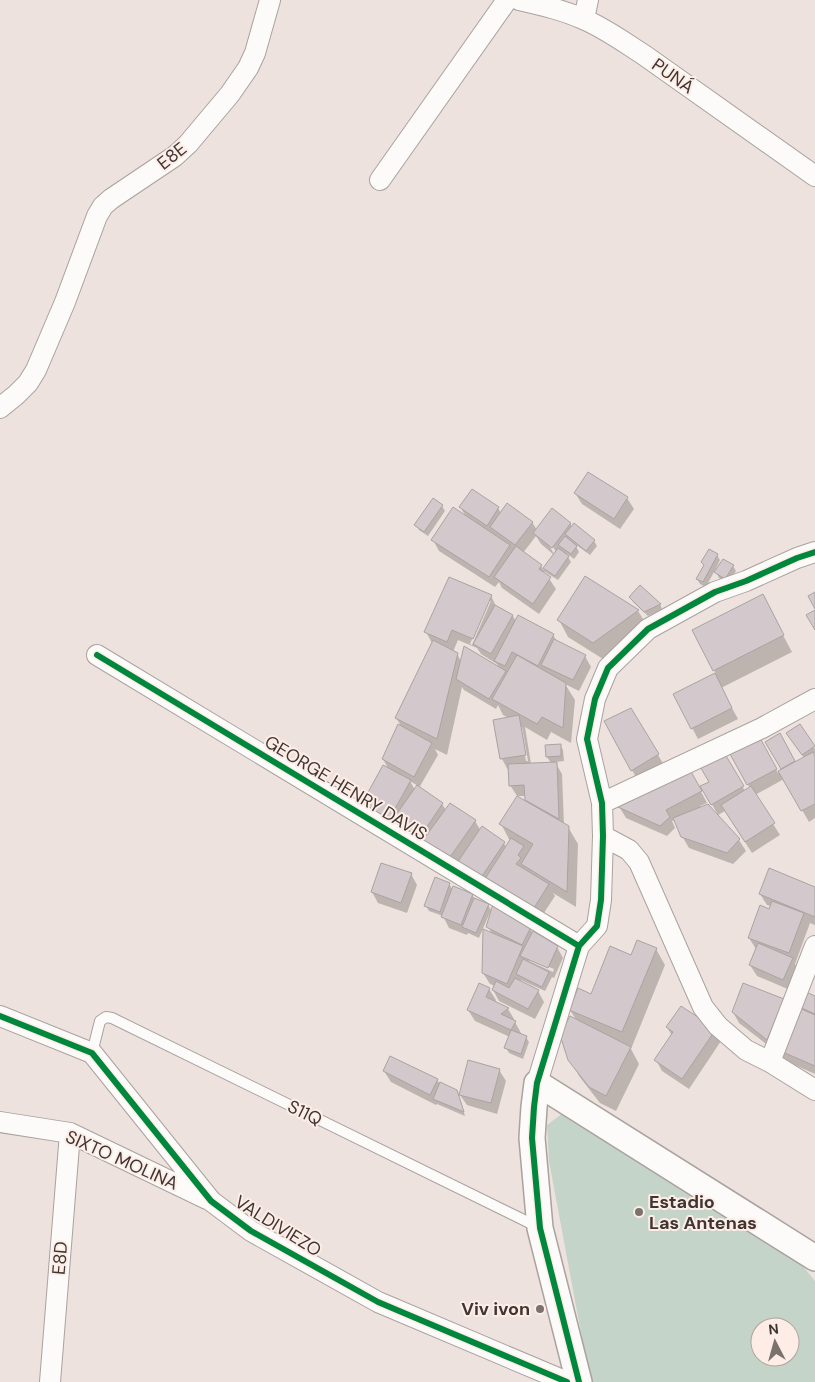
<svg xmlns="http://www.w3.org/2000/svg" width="815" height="1382" font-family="'DM Sans',sans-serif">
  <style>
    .green { fill: #c5d4c8; fill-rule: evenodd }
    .shadow { fill: #0003; fill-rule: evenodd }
    .building { fill: #d3c8cb; stroke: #aaa3a3 }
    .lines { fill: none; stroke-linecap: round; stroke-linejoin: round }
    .service-casing { stroke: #aaa29e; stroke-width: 12 }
    .minor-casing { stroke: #aaa29e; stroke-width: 22 }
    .tertiary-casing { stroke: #aaa29e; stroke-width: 28 }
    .service { stroke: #fcfbfa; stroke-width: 10 }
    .minor { stroke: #fcfbfa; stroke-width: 20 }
    .tertiary { stroke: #fcfbfa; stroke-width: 25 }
    .cycleway-casing { stroke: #feede6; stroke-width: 9 }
    .cycleway { stroke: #00873e; stroke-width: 6 }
    .poi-dot { fill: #7b726e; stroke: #feede6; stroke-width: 2 }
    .labels { text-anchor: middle; stroke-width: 4; stroke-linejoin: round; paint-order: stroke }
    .street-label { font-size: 18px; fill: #3e3633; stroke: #feede6 }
    .poi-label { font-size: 18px; font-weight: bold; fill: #3e3633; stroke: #feede6; text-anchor: start }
  </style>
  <rect width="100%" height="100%" fill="#ede2dd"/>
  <path class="green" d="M 563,1113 L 801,1264 L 815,1281 L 815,1382 L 586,1382 L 584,1349 L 549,1161 L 547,1125 ZM 760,1327 L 790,1327 L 790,1357 L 760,1357 Z"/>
  <path class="shadow" d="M 575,493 L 627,498 L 634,509 L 620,529 L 582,504 Z
    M 442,506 L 445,511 L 428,536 L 419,530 L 416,525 Z
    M 460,507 L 498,508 L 501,513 L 532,522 L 537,530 L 570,523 L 572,527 L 594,541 L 597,546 L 590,555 L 575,544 L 579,552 L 574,559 L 566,553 L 571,562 L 558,580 L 544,571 L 556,589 L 539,614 L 502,588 L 499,582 L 495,587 L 439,551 L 433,540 L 467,518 ZM 536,536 L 541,544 L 554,555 L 544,570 L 541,566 L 523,553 ZM 550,542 L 556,552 L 554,554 L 548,543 Z
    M 709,551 L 717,555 L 720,560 L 715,570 L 717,571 L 733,566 L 736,571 L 728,583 L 719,578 L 715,570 L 706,587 L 700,584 L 697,579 L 705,566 L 702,562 Z
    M 585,578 L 638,611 L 648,627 L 603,659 L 568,637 L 559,620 Z
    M 491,596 L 497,608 L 513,616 L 516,622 L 519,617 L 553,635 L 558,643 L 585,656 L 591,667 L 579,691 L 565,684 L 575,700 L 571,743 L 551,732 L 547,740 L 525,727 L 531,764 L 551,763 L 547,757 L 560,745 L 563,750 L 564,761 L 555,762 L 562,774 L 564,825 L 568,827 L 578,844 L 576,907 L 553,893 L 555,896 L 540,919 L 367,818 L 389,770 L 383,759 L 400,724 L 396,718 L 432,643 L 426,632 ZM 488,601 L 491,601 L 472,645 L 470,644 ZM 458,640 L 477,648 L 481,654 L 497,664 L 500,670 L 461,662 L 457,653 L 453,652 ZM 462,687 L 464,690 L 496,709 L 498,705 L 503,715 L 509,718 L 502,759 L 508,770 L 510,769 L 510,785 L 517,796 L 526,796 L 526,799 L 528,804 L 501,824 L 510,841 L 506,847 L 504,843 L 481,831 L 475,821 L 446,810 L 442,804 L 419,788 L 438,755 L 435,749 L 447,755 ZM 520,727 L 522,727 L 528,761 L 526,761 ZM 410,781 L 418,786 L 415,790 Z
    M 630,597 L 660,604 L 662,609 L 648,616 L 633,602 Z
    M 770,611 L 792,652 L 721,688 L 738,719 L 698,739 L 675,695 L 716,674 L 694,631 Z
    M 605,721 L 658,755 L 664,765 L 638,781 Z
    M 800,726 L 815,749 L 815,753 L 813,755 L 815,758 L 815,818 L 809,822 L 784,779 L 755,795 L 780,835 L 752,853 L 725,811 L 718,815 L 702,787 L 710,782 L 722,751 L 745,791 L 750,788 L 732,755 L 766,750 L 778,773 L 783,770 L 767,742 L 779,735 L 795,763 L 804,758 L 791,739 Z
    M 696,782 L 707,803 L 700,806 L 701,808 L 739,840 L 746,851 L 733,864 L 689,848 L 682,836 L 675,820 L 672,821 L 675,828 L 667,836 L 626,818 L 620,808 Z
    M 411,874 L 417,885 L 407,913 L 378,903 L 372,892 Z
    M 449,884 L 453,890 L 472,895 L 475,899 L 488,905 L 491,910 L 479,938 L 468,933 L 467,935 L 449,928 L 443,916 L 429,911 L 426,906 Z
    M 815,888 L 815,925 L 810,923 L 795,964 L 798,970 L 790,990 L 757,976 L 750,965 L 756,949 L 749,938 L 770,910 L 771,906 L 767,905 L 760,894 Z
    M 488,927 L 530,928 L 533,934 L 557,947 L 563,958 L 554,978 L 552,977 L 545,991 L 521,980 L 520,982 L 538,991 L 544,1002 L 535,1019 L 499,1001 L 493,990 L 495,986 L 490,984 L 483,973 L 492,934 ZM 529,959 L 554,969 L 553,972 L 529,961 Z
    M 656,949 L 665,965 L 631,1049 L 639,1064 L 616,1111 L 600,1103 L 579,1076 L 570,1059 L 577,1021 L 570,1010 L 592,996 L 632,956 Z
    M 744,985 L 789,1011 L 774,1050 L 739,1023 L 733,1012 Z
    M 489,989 L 496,1000 L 495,1002 L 508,1009 L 514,1019 L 512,1021 L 515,1022 L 521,1033 L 520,1035 L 526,1037 L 529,1042 L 523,1059 L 509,1053 L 506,1048 L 510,1037 L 475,1021 L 468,1010 Z
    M 815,997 L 815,1074 L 786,1061 L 779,1050 L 798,1006 Z
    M 667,1027 L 715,1030 L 721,1041 L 689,1089 L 662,1071 L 656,1060 L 672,1036 Z
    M 499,1070 L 506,1081 L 497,1114 L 467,1105 L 460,1095 Z
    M 384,1071 L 437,1080 L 440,1084 L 456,1091 L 459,1096 L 465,1116 L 437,1104 L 436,1105 L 391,1082 Z"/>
  <path class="building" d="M 588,472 L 628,497 L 614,519 L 574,493 Z
    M 472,489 L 499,507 L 487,526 L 459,507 Z
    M 433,498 L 443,505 L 424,532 L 414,525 Z
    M 507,503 L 533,522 L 515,545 L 490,527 Z
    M 453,507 L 510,545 L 489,577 L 431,540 Z
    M 552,508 L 571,523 L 552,548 L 533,533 Z
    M 574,523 L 595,540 L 586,551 L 565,534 Z
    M 565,536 L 577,546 L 571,554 L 558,545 Z
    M 516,546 L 542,565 L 539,569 L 551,577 L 533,604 L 494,577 Z
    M 558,548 L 569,556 L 555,576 L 543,568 Z
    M 709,549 L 718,554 L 703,582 L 696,579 L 704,565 L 701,562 Z
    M 723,559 L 734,565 L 725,579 L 714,572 Z
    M 585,576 L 639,610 L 593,643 L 557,620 Z
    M 449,577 L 492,595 L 473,639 L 452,630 L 447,642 L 424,632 Z
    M 640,585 L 661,604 L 644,612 L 629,597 Z
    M 815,592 L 815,609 L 808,596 Z
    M 763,594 L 784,635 L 713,671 L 692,630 Z
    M 495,605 L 513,615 L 491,654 L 473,644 Z
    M 815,610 L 815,630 L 806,615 Z
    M 518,615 L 554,634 L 538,666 L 512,652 L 505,666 L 494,661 Z
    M 554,639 L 586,655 L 573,680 L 541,665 Z
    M 433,640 L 458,653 L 437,739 L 395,718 Z
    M 464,646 L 506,671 L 489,699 L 456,679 Z
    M 517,655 L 566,683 L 563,728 L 542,717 L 537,724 L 492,699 Z
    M 715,673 L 732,708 L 691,729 L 673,694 Z
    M 631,708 L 659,754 L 631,771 L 604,721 Z
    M 519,715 L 526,755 L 500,759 L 493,720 Z
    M 398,724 L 432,743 L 414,777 L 382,759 Z
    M 800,724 L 815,746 L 802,755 L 786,733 Z
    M 780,733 L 795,761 L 781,769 L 765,742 Z
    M 760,738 L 777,769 L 747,785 L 730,754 Z
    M 561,744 L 561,756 L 546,757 L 545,745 Z
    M 722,749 L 744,786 L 711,805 L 700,786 L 709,782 L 698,763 Z
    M 813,752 L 815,756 L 815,804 L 801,811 L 778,771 Z
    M 557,762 L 559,819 L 525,800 L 524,785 L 509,786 L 508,764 Z
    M 383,765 L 411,780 L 387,823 L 360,807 Z
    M 690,770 L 702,791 L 666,810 L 670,817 L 660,826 L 618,807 Z
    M 417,785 L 443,803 L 418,840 L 391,822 Z
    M 751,786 L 775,823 L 745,842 L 721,805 Z
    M 517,796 L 569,826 L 567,892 L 521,864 L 533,844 L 499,824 Z
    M 450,803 L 476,820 L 448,860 L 420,844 Z
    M 708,804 L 740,839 L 727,853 L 681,837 L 673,818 Z
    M 482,826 L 505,842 L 480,879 L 457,863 Z
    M 511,838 L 524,846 L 518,855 L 521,858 L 516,864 L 549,884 L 534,908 L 483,882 Z
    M 381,863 L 412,873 L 401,903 L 371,892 Z
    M 769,868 L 815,887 L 815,917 L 759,894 Z
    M 435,877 L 450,883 L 440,912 L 424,906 Z
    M 453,886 L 473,894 L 461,925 L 441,917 Z
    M 474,898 L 489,904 L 476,933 L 462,927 Z
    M 772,901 L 804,913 L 789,953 L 748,938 L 760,905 L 769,909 Z
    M 493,904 L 531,927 L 522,945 L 486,927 Z
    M 483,929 L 523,946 L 507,984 L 482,973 Z
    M 533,931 L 558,946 L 548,968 L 520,956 Z
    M 637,940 L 657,948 L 622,1032 L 569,1010 L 578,988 L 591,994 L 610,946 L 631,955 Z
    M 758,943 L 793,958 L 783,980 L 749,965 Z
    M 523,959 L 549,972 L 542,987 L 516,974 Z
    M 515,978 L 539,990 L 528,1009 L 492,990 L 496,981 L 509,988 Z
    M 479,983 L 490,988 L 486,997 L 509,1008 L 501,1014 L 516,1021 L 511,1030 L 467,1010 Z
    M 743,983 L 784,999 L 767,1040 L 732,1012 Z
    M 804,991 L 815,996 L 815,1014 L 797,1006 Z
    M 681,1006 L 716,1029 L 682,1079 L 654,1060 L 673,1032 L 666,1027 Z
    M 797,1007 L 815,1015 L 815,1066 L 778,1050 Z
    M 570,1016 L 631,1047 L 606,1096 L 589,1087 L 568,1060 L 560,1035 Z
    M 511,1030 L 527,1036 L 521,1054 L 504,1048 Z
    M 390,1056 L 438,1079 L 430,1095 L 383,1071 Z
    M 468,1060 L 500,1069 L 491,1103 L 459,1095 Z
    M 440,1082 L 457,1090 L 464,1112 L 433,1099 Z"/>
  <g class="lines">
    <defs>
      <path id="service" d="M 92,1053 L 100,1021 L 106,1017 L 112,1018 L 538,1227"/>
      <path id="minor" d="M 519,0 C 541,5 563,10 583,19 C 605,28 625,43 644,55 L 815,176
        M 584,19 L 588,0
        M 380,180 L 507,0
        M 0,408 L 16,395 L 28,383 L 36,370 L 65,302 L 97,216 L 103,206 L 111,199 L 175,156 L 188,144 L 230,94 L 248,68 L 255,53 L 270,0
        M 97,655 L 579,946
        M 602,803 L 762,728 L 815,699
        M 603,836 L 629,850 L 639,862 L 703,1007 L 718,1026 L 746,1050 L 770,1062 L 815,1090
        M 0,1016 L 92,1053 L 211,1201 L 251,1231 L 378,1302 L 567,1382
        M 770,1062 L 815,946
        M 537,1083 L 579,946 L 597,926 L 601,900 L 603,836 L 602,803 L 587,739 L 595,699 L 608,668 L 648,629 L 686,608 L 715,592 L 746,581 L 797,558 L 815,552
        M 0,1122 L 70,1133 L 207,1199
        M 50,1382 L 70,1133"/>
      <path id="tertiary" d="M 579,1382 L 540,1228 L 532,1138 L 534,1107 L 537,1083 L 815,1258"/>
    </defs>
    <use href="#service" class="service-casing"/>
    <use href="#minor" class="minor-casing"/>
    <use href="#tertiary" class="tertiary-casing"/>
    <use href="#service" class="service"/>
    <use href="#minor" class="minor"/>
    <use href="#tertiary" class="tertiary"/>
    <defs>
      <path id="cycleway" d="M 97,655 L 579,946
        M 0,1016 L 92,1053 L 211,1201 L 251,1231 L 378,1302 L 567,1382
        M 579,1382 L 540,1228 L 532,1138 L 534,1107 L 537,1083 L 579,946 L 597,926 L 601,900 L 603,836 L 602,803 L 587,739 L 595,699 L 608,668 L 648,629 L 715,592 L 746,581 L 797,558 L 815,552"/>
    </defs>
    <use href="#cycleway" class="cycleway-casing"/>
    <use href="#cycleway" class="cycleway"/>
  </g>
  <g class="poi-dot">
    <circle cx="639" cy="1212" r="5"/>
    <circle cx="540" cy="1309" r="5"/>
  </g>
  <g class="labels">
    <g class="street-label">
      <text transform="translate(673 76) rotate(35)" y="6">PUNÁ</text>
      <text transform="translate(172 156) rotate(-39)" y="6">E8E</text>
      <text transform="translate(346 788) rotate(31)" y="6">GEORGE HENRY DAVIS</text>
      <text transform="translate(305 1113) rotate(26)" y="6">S11Q</text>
      <text transform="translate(122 1160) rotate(24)" y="6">SIXTO MOLINA</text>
      <text transform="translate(278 1226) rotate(32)" y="6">VALDIVIEZO</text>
      <text transform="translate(60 1258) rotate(-85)" y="6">E8D</text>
    </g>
    <g class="poi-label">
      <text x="649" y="1208">Estadio<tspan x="649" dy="21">Las Antenas</tspan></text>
      <text x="530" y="1315" text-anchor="end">Viv ivon</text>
    </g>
  </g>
  <g transform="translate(775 1342) rotate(354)"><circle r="24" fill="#feede6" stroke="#b1a49e"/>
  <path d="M0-4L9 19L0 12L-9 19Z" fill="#7b726e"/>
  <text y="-8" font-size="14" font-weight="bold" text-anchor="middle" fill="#3e3633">N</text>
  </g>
</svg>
